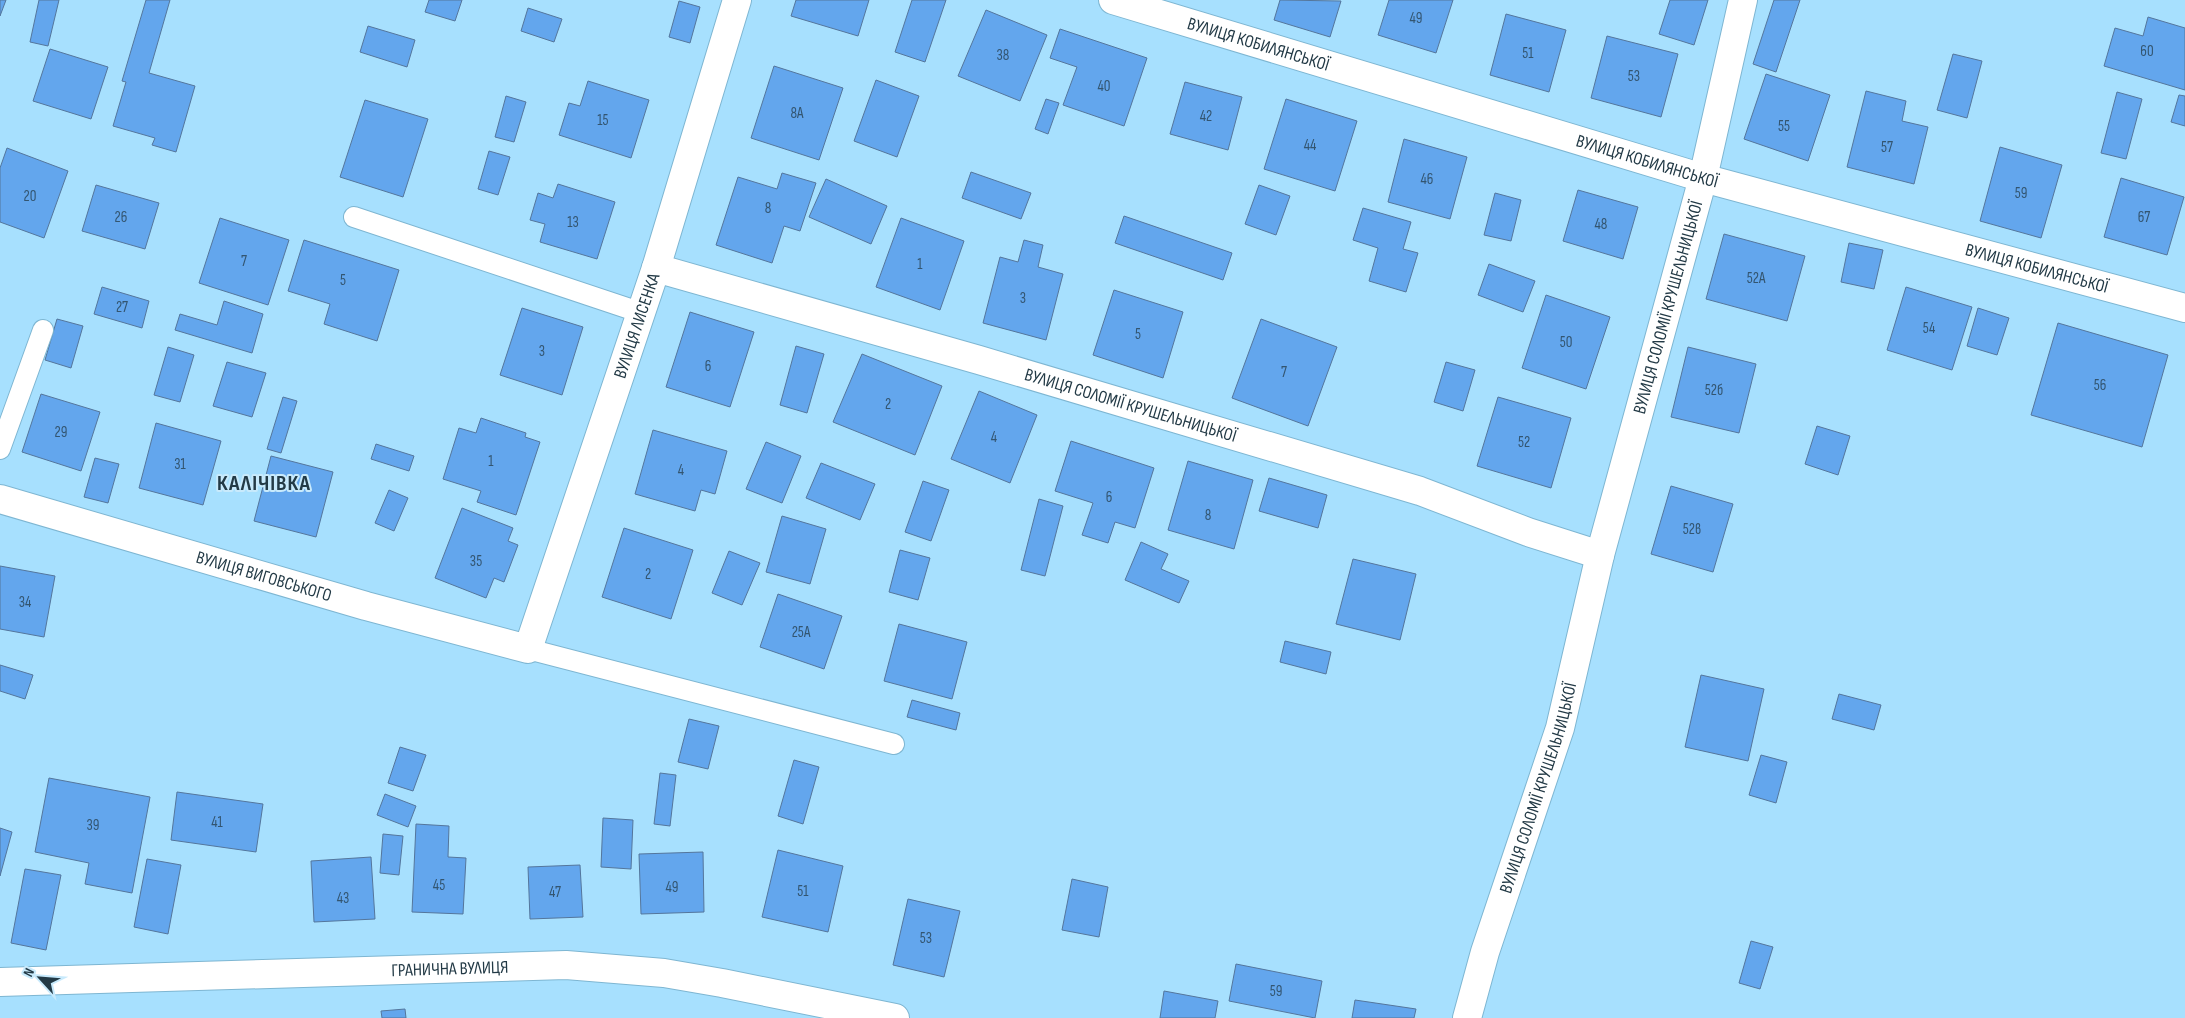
<svg xmlns="http://www.w3.org/2000/svg" width="2185" height="1018" font-family="'Sofia Sans Condensed',sans-serif">
  <style>
    .building { fill: #63a6ed; stroke: #54769c }
    .lines { fill: none; stroke-linecap: round; stroke-linejoin: round }
    .lane-casing { stroke: #7eb6d2; stroke-width: 22 }
    .street-casing { stroke: #7eb6d2; stroke-width: 30 }
    .secondary-casing { stroke: #7eb6d2; stroke-width: 30 }
    .lane { stroke: #fff; stroke-width: 20 }
    .street { stroke: #fff; stroke-width: 28 }
    .secondary { stroke: #fff; stroke-width: 28 }
    .labels { text-anchor: middle; stroke-width: 4; stroke-linejoin: round; paint-order: stroke }
    .number-label { font-size: 15px; fill: #335570 }
    .street-label { font-size: 18px; fill: #233a46; stroke: #c8eafc }
    .district-label { font-size: 22px; font-weight: bold; letter-spacing: 1px; fill: #233a46; stroke: #c8eafc }
  </style>
  <rect width="100%" height="100%" fill="#a7e0fe"/>
  <path class="building" d="M 0,0 L 6,0 L 0,16 Z
    M 39,0 L 59,0 L 48,46 L 30,42 Z
    M 146,0 L 170,0 L 149,73 L 195,86 L 176,152 L 152,145 L 155,138 L 113,126 L 126,82 L 122,81 Z
    M 429,0 L 462,0 L 455,21 L 425,12 Z
    M 796,0 L 869,0 L 858,36 L 791,16 Z
    M 912,0 L 946,0 L 925,62 L 895,52 Z
    M 1280,0 L 1341,1 L 1330,37 L 1274,20 Z
    M 1389,0 L 1453,0 L 1436,53 L 1378,35 Z
    M 1670,0 L 1708,0 L 1694,45 L 1659,34 Z
    M 1774,0 L 1800,0 L 1776,72 L 1753,64 Z
    M 679,1 L 700,7 L 690,43 L 669,37 Z
    M 528,8 L 562,19 L 554,42 L 521,31 Z
    M 986,10 L 1047,35 L 1020,101 L 958,76 Z
    M 1506,14 L 1566,30 L 1549,92 L 1490,75 Z
    M 2148,17 L 2185,28 L 2185,90 L 2104,66 L 2115,28 L 2143,36 Z
    M 368,26 L 415,40 L 407,67 L 360,52 Z
    M 1060,29 L 1147,58 L 1124,126 L 1063,105 L 1077,67 L 1050,58 Z
    M 1607,36 L 1678,54 L 1661,117 L 1591,98 Z
    M 50,49 L 108,67 L 91,119 L 33,101 Z
    M 1953,54 L 1982,61 L 1967,118 L 1937,110 Z
    M 774,66 L 843,88 L 819,160 L 751,138 Z
    M 1766,74 L 1830,95 L 1808,161 L 1744,139 Z
    M 876,80 L 919,96 L 897,157 L 854,141 Z
    M 588,81 L 649,100 L 631,158 L 559,135 L 569,103 L 580,106 Z
    M 1185,82 L 1242,97 L 1228,150 L 1170,134 Z
    M 1866,91 L 1906,101 L 1902,121 L 1928,127 L 1914,184 L 1847,167 Z
    M 2117,92 L 2142,99 L 2126,159 L 2101,153 Z
    M 2179,95 L 2185,96 L 2185,126 L 2171,122 Z
    M 506,96 L 526,102 L 514,142 L 495,137 Z
    M 1046,99 L 1059,103 L 1048,134 L 1035,129 Z
    M 1286,99 L 1357,121 L 1335,191 L 1264,169 Z
    M 365,100 L 428,119 L 403,197 L 340,177 Z
    M 1404,139 L 1467,157 L 1450,219 L 1388,202 Z
    M 2000,147 L 2062,165 L 2041,238 L 1980,221 Z
    M 7,148 L 68,171 L 44,238 L 0,222 L 0,168 Z
    M 489,151 L 510,157 L 498,195 L 478,189 Z
    M 971,172 L 1031,193 L 1021,219 L 962,198 Z
    M 782,173 L 816,183 L 800,231 L 784,226 L 772,263 L 716,245 L 738,177 L 777,189 Z
    M 2121,178 L 2184,197 L 2167,255 L 2104,237 Z
    M 826,179 L 887,206 L 871,244 L 809,217 Z
    M 558,184 L 615,202 L 597,259 L 540,242 L 545,224 L 530,220 L 538,193 L 553,198 Z
    M 96,185 L 159,203 L 145,249 L 82,231 Z
    M 1259,185 L 1290,196 L 1276,235 L 1245,224 Z
    M 1578,190 L 1638,207 L 1623,259 L 1563,241 Z
    M 1495,193 L 1521,200 L 1511,241 L 1484,235 Z
    M 1363,208 L 1411,222 L 1403,249 L 1418,253 L 1406,292 L 1369,281 L 1378,248 L 1353,240 Z
    M 1124,216 L 1232,253 L 1223,280 L 1115,243 Z
    M 220,218 L 289,240 L 268,305 L 199,283 Z
    M 901,218 L 964,241 L 940,310 L 876,287 Z
    M 1724,234 L 1805,256 L 1787,321 L 1706,299 Z
    M 304,240 L 399,270 L 377,341 L 324,324 L 330,304 L 288,291 Z
    M 1024,240 L 1043,245 L 1038,267 L 1063,274 L 1046,340 L 983,323 L 1000,257 L 1018,262 Z
    M 1849,243 L 1883,250 L 1874,289 L 1841,282 Z
    M 1489,264 L 1535,281 L 1523,312 L 1478,295 Z
    M 102,287 L 149,301 L 142,328 L 94,314 Z
    M 1906,287 L 1972,307 L 1952,370 L 1887,350 Z
    M 1114,290 L 1183,312 L 1163,378 L 1093,355 Z
    M 1546,295 L 1610,317 L 1586,389 L 1522,368 Z
    M 224,301 L 263,314 L 252,353 L 175,330 L 180,314 L 217,325 Z
    M 522,308 L 583,327 L 562,395 L 500,375 Z
    M 1978,308 L 2009,318 L 1997,355 L 1967,346 Z
    M 690,312 L 754,332 L 730,407 L 666,387 Z
    M 57,319 L 83,326 L 71,368 L 45,360 Z
    M 1261,319 L 1337,347 L 1308,426 L 1232,398 Z
    M 2058,323 L 2168,355 L 2142,447 L 2031,415 Z
    M 796,346 L 824,354 L 807,413 L 780,405 Z
    M 168,347 L 194,355 L 180,402 L 154,395 Z
    M 1688,347 L 1756,364 L 1739,433 L 1671,417 Z
    M 862,354 L 942,386 L 915,455 L 833,422 Z
    M 227,362 L 266,373 L 252,417 L 213,406 Z
    M 1446,362 L 1475,370 L 1463,411 L 1434,402 Z
    M 979,391 L 1037,415 L 1010,483 L 951,459 Z
    M 41,394 L 100,412 L 81,471 L 22,452 Z
    M 283,397 L 297,401 L 281,453 L 267,449 Z
    M 1498,397 L 1571,418 L 1551,488 L 1477,466 Z
    M 481,418 L 526,433 L 525,437 L 540,442 L 516,515 L 477,502 L 481,491 L 443,479 L 459,428 L 476,433 Z
    M 156,423 L 221,441 L 203,505 L 139,488 Z
    M 1817,426 L 1850,436 L 1838,475 L 1805,464 Z
    M 653,430 L 727,451 L 715,494 L 701,490 L 695,511 L 635,494 Z
    M 1071,441 L 1154,468 L 1135,528 L 1115,522 L 1108,543 L 1082,535 L 1093,503 L 1055,491 Z
    M 766,442 L 801,456 L 782,503 L 746,489 Z
    M 376,444 L 414,456 L 409,471 L 371,459 Z
    M 271,456 L 333,472 L 316,537 L 254,521 Z
    M 95,458 L 119,464 L 108,503 L 84,497 Z
    M 1188,461 L 1253,480 L 1234,549 L 1168,530 Z
    M 821,463 L 875,484 L 860,520 L 806,498 Z
    M 1269,478 L 1327,495 L 1318,528 L 1259,511 Z
    M 923,481 L 949,490 L 931,541 L 905,532 Z
    M 1671,486 L 1733,504 L 1713,572 L 1651,554 Z
    M 389,490 L 408,498 L 394,531 L 375,523 Z
    M 1039,499 L 1063,506 L 1045,576 L 1021,570 Z
    M 462,508 L 513,528 L 508,541 L 518,545 L 504,582 L 494,578 L 486,598 L 435,578 Z
    M 782,516 L 826,529 L 810,584 L 766,572 Z
    M 624,528 L 693,550 L 671,619 L 602,597 Z
    M 1141,542 L 1168,554 L 1161,569 L 1189,581 L 1179,603 L 1125,580 Z
    M 900,550 L 930,558 L 918,600 L 889,592 Z
    M 729,551 L 760,563 L 742,605 L 712,593 Z
    M 1353,559 L 1416,574 L 1400,640 L 1336,624 Z
    M 0,566 L 55,576 L 44,637 L 0,629 Z
    M 778,594 L 842,616 L 824,669 L 760,647 Z
    M 899,624 L 967,642 L 952,699 L 884,681 Z
    M 1285,641 L 1331,652 L 1326,674 L 1280,662 Z
    M 0,665 L 33,675 L 25,699 L 0,691 Z
    M 1701,675 L 1764,689 L 1748,761 L 1685,747 Z
    M 1839,694 L 1881,705 L 1874,730 L 1832,719 Z
    M 912,700 L 960,713 L 956,730 L 907,717 Z
    M 689,719 L 719,726 L 708,769 L 678,762 Z
    M 400,747 L 426,755 L 413,791 L 388,783 Z
    M 1761,755 L 1787,762 L 1776,803 L 1749,795 Z
    M 794,760 L 819,767 L 803,824 L 778,816 Z
    M 660,773 L 676,775 L 670,826 L 654,824 Z
    M 49,778 L 150,797 L 132,893 L 85,884 L 89,863 L 35,852 Z
    M 177,792 L 263,804 L 256,852 L 171,840 Z
    M 385,794 L 416,806 L 408,827 L 377,815 Z
    M 603,818 L 633,820 L 631,869 L 601,867 Z
    M 416,824 L 449,826 L 448,857 L 466,858 L 463,914 L 412,912 Z
    M 0,828 L 12,832 L 0,876 Z
    M 383,834 L 403,836 L 399,875 L 380,873 Z
    M 778,850 L 843,866 L 828,932 L 762,917 Z
    M 703,852 L 704,912 L 641,914 L 639,854 Z
    M 371,857 L 375,919 L 314,922 L 311,861 Z
    M 147,859 L 181,865 L 168,934 L 134,927 Z
    M 580,865 L 583,917 L 530,919 L 528,867 Z
    M 25,869 L 61,875 L 46,950 L 11,943 Z
    M 1072,879 L 1108,887 L 1099,937 L 1062,930 Z
    M 908,899 L 960,911 L 944,977 L 893,965 Z
    M 1751,941 L 1773,947 L 1760,989 L 1739,983 Z
    M 1236,964 L 1322,981 L 1315,1018 L 1229,1001 Z
    M 1164,991 L 1218,1001 L 1215,1018 L 1160,1018 Z
    M 1355,1000 L 1416,1009 L 1414,1018 L 1352,1018 Z
    M 405,1009 L 406,1018 L 382,1018 L 381,1011 Z"/>
  <g class="lines">
    <defs>
      <path id="lane" d="M 354,217 L 639,312
        M 0,449 L 43,330
        M 528,649 L 894,744"/>
      <g id="street">
        <path id="s1" d="M 1113,0 L 1703,178 L 2185,308"/>
        <path id="s2" d="M 656,268 L 979,360 L 1420,491 L 1528,532 L 1600,555"/>
        <path id="s3" d="M 0,499 L 366,606 L 528,649 L 656,268 L 737,0"/>
        <path id="s4" d="M 1467,1018 L 1485,952 L 1560,728 L 1600,555 L 1703,178 L 1743,0"/>
      </g>
      <g id="secondary">
        <path id="s5" d="M 0,982 L 566,965 L 664,973 L 722,983 L 895,1018"/>
      </g>
    </defs>
    <use href="#lane" class="lane-casing"/>
    <use href="#street" class="street-casing"/>
    <use href="#secondary" class="secondary-casing"/>
    <use href="#lane" class="lane"/>
    <use href="#street" class="street"/>
    <use href="#secondary" class="secondary"/>
  </g>
  <g class="labels">
    <g class="number-label">
      <text x="1416" y="23">49</text>
      <text x="2147" y="56">60</text>
      <text x="1528" y="58">51</text>
      <text x="1003" y="60">38</text>
      <text x="1634" y="81">53</text>
      <text x="1104" y="91">40</text>
      <text x="797" y="118">8А</text>
      <text x="1206" y="121">42</text>
      <text x="603" y="125">15</text>
      <text x="1784" y="131">55</text>
      <text x="1310" y="150">44</text>
      <text x="1887" y="152">57</text>
      <text x="1427" y="184">46</text>
      <text x="2021" y="198">59</text>
      <text x="30" y="201">20</text>
      <text x="768" y="213">8</text>
      <text x="121" y="222">26</text>
      <text x="2144" y="222">67</text>
      <text x="573" y="227">13</text>
      <text x="1601" y="229">48</text>
      <text x="244" y="266">7</text>
      <text x="920" y="269">1</text>
      <text x="1756" y="283">52А</text>
      <text x="343" y="285">5</text>
      <text x="1023" y="303">3</text>
      <text x="122" y="312">27</text>
      <text x="1929" y="333">54</text>
      <text x="1138" y="339">5</text>
      <text x="1566" y="347">50</text>
      <text x="542" y="356">3</text>
      <text x="708" y="371">6</text>
      <text x="1284" y="377">7</text>
      <text x="2100" y="390">56</text>
      <text x="1714" y="395">52б</text>
      <text x="888" y="409">2</text>
      <text x="61" y="437">29</text>
      <text x="994" y="442">4</text>
      <text x="1524" y="447">52</text>
      <text x="491" y="466">1</text>
      <text x="180" y="469">31</text>
      <text x="681" y="475">4</text>
      <text x="1109" y="502">6</text>
      <text x="1208" y="520">8</text>
      <text x="1692" y="534">52в</text>
      <text x="476" y="566">35</text>
      <text x="648" y="579">2</text>
      <text x="25" y="607">34</text>
      <text x="801" y="637">25А</text>
      <text x="217" y="827">41</text>
      <text x="93" y="830">39</text>
      <text x="439" y="890">45</text>
      <text x="672" y="892">49</text>
      <text x="803" y="896">51</text>
      <text x="555" y="897">47</text>
      <text x="343" y="903">43</text>
      <text x="926" y="943">53</text>
      <text x="1276" y="996">59</text>
    </g>
    <g class="street-label">
      <text dy="6" stroke="none"><textPath href="#s1" startOffset="152">ВУЛИЦЯ КОБИЛЯНСЬКОЇ</textPath></text>
      <text dy="6" stroke="none"><textPath href="#s1" startOffset="558">ВУЛИЦЯ КОБИЛЯНСЬКОЇ</textPath></text>
      <text dy="6" stroke="none"><textPath href="#s1" startOffset="962">ВУЛИЦЯ КОБИЛЯНСЬКОЇ</textPath></text>
      <text dy="6" stroke="none"><textPath href="#s4" startOffset="739">ВУЛИЦЯ СОЛОМІЇ КРУШЕЛЬНИЦЬКОЇ</textPath></text>
      <text dy="6" stroke="none"><textPath href="#s3" startOffset="890">ВУЛИЦЯ ЛИСЕНКА</textPath></text>
      <text dy="6" stroke="none"><textPath href="#s2" startOffset="494">ВУЛИЦЯ СОЛОМІЇ КРУШЕЛЬНИЦЬКОЇ</textPath></text>
      <text dy="6" stroke="none"><textPath href="#s3" startOffset="275">ВУЛИЦЯ ВИГОВСЬКОГО</textPath></text>
      <text dy="6" stroke="none"><textPath href="#s4" startOffset="241">ВУЛИЦЯ СОЛОМІЇ КРУШЕЛЬНИЦЬКОЇ</textPath></text>
      <text dy="6" stroke="none"><textPath href="#s5" startOffset="450">ГРАНИЧНА ВУЛИЦЯ</textPath></text>
    </g>
    <g class="district-label">
      <text x="264" y="490">КАЛІЧІВКА</text>
    </g>
  </g>
  <g transform="translate(40 978) rotate(296)" stroke="#c8eafc" stroke-width="4" paint-order="stroke">
  <path d="M0-4L9 19L0 12L-9 19Z" fill="#233a46"/>
  <text y="-8" font-size="14" font-weight="bold" text-anchor="middle" fill="#233a46">N</text>
  </g>
</svg>
